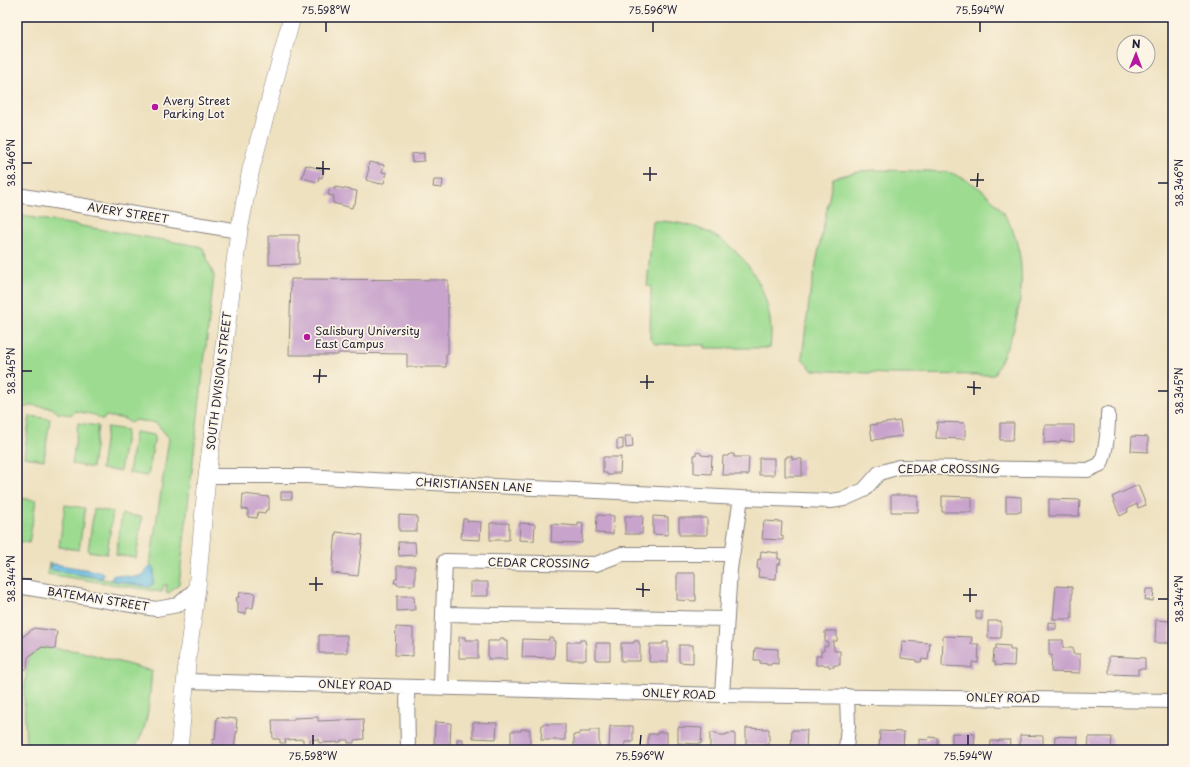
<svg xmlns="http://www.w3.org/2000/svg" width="1190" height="767" font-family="'Playpen Sans',sans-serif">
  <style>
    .green { fill: #9cdb90; stroke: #5f7e66 }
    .water { fill: #64bae1; stroke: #436e8e }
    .building { fill: #c8a3cc }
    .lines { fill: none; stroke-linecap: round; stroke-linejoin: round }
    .minor-casing { stroke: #88827e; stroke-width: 16 }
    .tertiary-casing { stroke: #88827e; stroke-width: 18 }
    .minor { stroke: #fff; stroke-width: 14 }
    .tertiary { stroke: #fff; stroke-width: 17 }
    .ticks { fill: none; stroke: #22223b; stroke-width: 1.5 }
    .poi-dot { fill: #b5179e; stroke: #fcf5e5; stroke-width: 1.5 }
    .labels { text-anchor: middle; stroke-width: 3.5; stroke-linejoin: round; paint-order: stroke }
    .poi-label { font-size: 11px; fill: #22223b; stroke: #fcf5e5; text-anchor: start }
    .street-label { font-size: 11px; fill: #22223b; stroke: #fcf5e5 }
    .neatline { fill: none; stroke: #22223b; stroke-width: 1.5 }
    .ticks-label { font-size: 10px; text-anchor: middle; fill: #22223b }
  </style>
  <rect width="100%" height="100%" fill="#fcf5e5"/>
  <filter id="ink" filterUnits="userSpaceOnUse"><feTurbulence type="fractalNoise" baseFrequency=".025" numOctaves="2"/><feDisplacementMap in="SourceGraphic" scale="8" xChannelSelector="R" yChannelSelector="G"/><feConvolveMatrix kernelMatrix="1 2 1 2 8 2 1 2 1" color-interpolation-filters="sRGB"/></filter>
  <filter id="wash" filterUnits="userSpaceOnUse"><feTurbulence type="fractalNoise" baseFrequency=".012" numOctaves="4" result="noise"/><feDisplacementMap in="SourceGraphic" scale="16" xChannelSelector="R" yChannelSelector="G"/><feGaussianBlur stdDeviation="0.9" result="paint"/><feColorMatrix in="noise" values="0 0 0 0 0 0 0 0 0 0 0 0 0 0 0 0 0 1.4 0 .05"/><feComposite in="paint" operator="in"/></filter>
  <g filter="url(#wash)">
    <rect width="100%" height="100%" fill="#eee1c0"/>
    <path class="green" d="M 875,170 C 893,170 911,171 929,171 C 936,172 944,171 951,173 C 959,176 967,180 975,185 C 1020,215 1028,267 1017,316 C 1013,337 1003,356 994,375 L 888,374 L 812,370 L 802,358 L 810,294 L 833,178 L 862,171 Z
      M 17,215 L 198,246 L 203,248 L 214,276 L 179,584 L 169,593 L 166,593 L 167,585 L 164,585 L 162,592 L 47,574 L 49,563 L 52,564 L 50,566 L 52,570 L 149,587 L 153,584 L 154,569 L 152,567 L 150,564 L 169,438 L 156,423 L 135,420 L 130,423 L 125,419 L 106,416 L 103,420 L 95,415 L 75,411 L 71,415 L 58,413 L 52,408 L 31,405 L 26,408 L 20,403 L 17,403 Z
      M 653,221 C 674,221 696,225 715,236 C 754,258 776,305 770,348 L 705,348 L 705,345 L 655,344 L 650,339 L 651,287 L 647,286 Z
      M 30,416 L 50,419 L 44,460 L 24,457 Z
      M 78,423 L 98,426 L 92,468 L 72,464 Z
      M 107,427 L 127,430 L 120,471 L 101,469 Z
      M 135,432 L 155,435 L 148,476 L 129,473 Z
      M 18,498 L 36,500 L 29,543 L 17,541 L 17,505 Z
      M 65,505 L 85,508 L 79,550 L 59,547 Z
      M 94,509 L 113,512 L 107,554 L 88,551 Z
      M 122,514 L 142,517 L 136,558 L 116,555 Z
      M 42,647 L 79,651 L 152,671 C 149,697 150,728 133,750 L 26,750 L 24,695 L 28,657 Z"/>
    <path class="water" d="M 52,564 L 54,564 L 101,572 L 104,574 L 103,577 L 100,578 L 52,570 L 50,568 Z
      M 152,567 L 154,569 L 153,584 L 149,587 L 111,580 L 113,575 L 136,577 L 143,575 L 148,568 Z"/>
    <g id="blocks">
      <path class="building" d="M 424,153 L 424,161 L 412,162 L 411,154 Z
        M 369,162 L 384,165 L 382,172 L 387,173 L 384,183 L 380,183 L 380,184 L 366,180 L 369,168 L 368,167 Z
        M 306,165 L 324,170 L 322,178 L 319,177 L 318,182 L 302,178 Z
        M 434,180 L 443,180 L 442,188 L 433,187 Z
        M 335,187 L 357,191 L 355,204 L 353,204 L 352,208 L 333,203 L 334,196 L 328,195 L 330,188 L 335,189 Z
        M 269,235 L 299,235 L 299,264 L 269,265 Z
        M 291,279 L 448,280 L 448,354 L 446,354 L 446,367 L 407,367 L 407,354 L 338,353 L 338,355 L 289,355 Z
        M 900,421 L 902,436 L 872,440 L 870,425 Z
        M 937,422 L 965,423 L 965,439 L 936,438 Z
        M 1000,423 L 1014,423 L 1013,440 L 1000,440 Z
        M 1045,425 L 1074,425 L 1074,442 L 1060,440 L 1060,442 L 1044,443 Z
        M 625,436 L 632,436 L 633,447 L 626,448 Z
        M 1132,436 L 1148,437 L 1148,452 L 1131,451 Z
        M 623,439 L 623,449 L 617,449 L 617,440 Z
        M 696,452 L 701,453 L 701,455 L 712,456 L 711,474 L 694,473 L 694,455 L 696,455 Z
        M 730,454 L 734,454 L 734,457 L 749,457 L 748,475 L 722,475 L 723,456 L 729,456 Z
        M 787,456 L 792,456 L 792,459 L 802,459 L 802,476 L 785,476 L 785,458 L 787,458 Z
        M 603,457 L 621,457 L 620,473 L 613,473 L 613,475 L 607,475 L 607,473 L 603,473 Z
        M 759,458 L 774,458 L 774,475 L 759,475 Z
        M 1138,485 L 1146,505 L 1138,508 L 1137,504 L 1127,509 L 1128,512 L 1120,516 L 1112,497 Z
        M 281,492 L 292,492 L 292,499 L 281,499 Z
        M 243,494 L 269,497 L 269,510 L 266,510 L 265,513 L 258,512 L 257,518 L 248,517 L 248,510 L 242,509 Z
        M 891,495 L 918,495 L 918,512 L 891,512 Z
        M 942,496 L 972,497 L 972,512 L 942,512 Z
        M 1006,496 L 1021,497 L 1021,512 L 1006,512 Z
        M 1049,499 L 1080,500 L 1079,516 L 1049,516 Z
        M 399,515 L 417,516 L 417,531 L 399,531 Z
        M 597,515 L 614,516 L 613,534 L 596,533 Z
        M 625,516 L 643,516 L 642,534 L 625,534 Z
        M 653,516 L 668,517 L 668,535 L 653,534 Z
        M 679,518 L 707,518 L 707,535 L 679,535 Z
        M 463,519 L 467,519 L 467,521 L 481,522 L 480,540 L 461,539 Z
        M 764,521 L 782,522 L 781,535 L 783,536 L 783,540 L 762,539 Z
        M 578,522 L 583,523 L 582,543 L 551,542 L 552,524 L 578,526 Z
        M 490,523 L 509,523 L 509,540 L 490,540 Z
        M 520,523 L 535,524 L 534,541 L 519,540 Z
        M 336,532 L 363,535 L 358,576 L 332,573 Z
        M 398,542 L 415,542 L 416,555 L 399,556 Z
        M 761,551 L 778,553 L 778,559 L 781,559 L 780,564 L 777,564 L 776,579 L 758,577 L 759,569 L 757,568 L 758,559 L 760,560 Z
        M 397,566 L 415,566 L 415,585 L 397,585 L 397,583 L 394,583 L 395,579 L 397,579 Z
        M 677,573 L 695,573 L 695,595 L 696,595 L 696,601 L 677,600 Z
        M 470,582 L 488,582 L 488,596 L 470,596 Z
        M 1056,586 L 1072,587 L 1072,619 L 1053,619 Z
        M 1146,589 L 1154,589 L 1153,601 L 1145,600 Z
        M 240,592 L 255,593 L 253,608 L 246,608 L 246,614 L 238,613 L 238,602 L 236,602 L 237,597 L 239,597 Z
        M 397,596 L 414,596 L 415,610 L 397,611 Z
        M 976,611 L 982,611 L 982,619 L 976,619 Z
        M 1156,620 L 1171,621 L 1170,639 L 1172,639 L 1171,643 L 1155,643 Z
        M 988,621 L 1001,621 L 1001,638 L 988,638 Z
        M 1048,622 L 1056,623 L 1056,629 L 1048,629 Z
        M 396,627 L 413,628 L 413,656 L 395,655 Z
        M 34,628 L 57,631 L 55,649 L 42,647 L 28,657 L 27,669 L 17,669 L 17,641 Z
        M 825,631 L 837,631 L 837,641 L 833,641 L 833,646 L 834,646 L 834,651 L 840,651 L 840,665 L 834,665 L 834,667 L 829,667 L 829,665 L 816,665 L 816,656 L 821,656 L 821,651 L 824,651 L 824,646 L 828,646 L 828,642 L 825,642 Z
        M 319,635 L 347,635 L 347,653 L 319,653 Z
        M 943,636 L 972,637 L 971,644 L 979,644 L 978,663 L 972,662 L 972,668 L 966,667 L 942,666 Z
        M 459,637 L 465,637 L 465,640 L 478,640 L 478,658 L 459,658 Z
        M 549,637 L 553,638 L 553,641 L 555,641 L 554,658 L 522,657 L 523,639 L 549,640 Z
        M 500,638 L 504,638 L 504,641 L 507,641 L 507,659 L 488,659 L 488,641 L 500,641 Z
        M 580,640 L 585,640 L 585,643 L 586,643 L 586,660 L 567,660 L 567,642 L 580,642 Z
        M 1049,640 L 1063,640 L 1063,648 L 1073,648 L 1073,654 L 1080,654 L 1080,673 L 1051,672 L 1052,655 L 1049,655 Z
        M 634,641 L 639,641 L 639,644 L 640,644 L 640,661 L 621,661 L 621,643 L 634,643 Z
        M 902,641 L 930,643 L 928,660 L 922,659 L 921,662 L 916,662 L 916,660 L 901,658 Z
        M 663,642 L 668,642 L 668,662 L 649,662 L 650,644 L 663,644 Z
        M 596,643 L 610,643 L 610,660 L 596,660 Z
        M 679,645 L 693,645 L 693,663 L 679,662 Z
        M 996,645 L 1010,646 L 1010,650 L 1015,650 L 1014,666 L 995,665 L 995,662 L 993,662 L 994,649 L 996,649 Z
        M 755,648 L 778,649 L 778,664 L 771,663 L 771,665 L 767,665 L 767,664 L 760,663 L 760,660 L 754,660 Z
        M 1109,656 L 1145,658 L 1145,669 L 1138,669 L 1138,675 L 1109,674 Z
        M 217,717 L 237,719 L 236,728 L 238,728 L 237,733 L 236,733 L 234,750 L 212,750 L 213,739 L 215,740 Z
        M 318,717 L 318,721 L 363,719 L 364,739 L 354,740 L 354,743 L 348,743 L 348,740 L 341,740 L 341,742 L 319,743 L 318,739 L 310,740 L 310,744 L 303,744 L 303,739 L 285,740 L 286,743 L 280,743 L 280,739 L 273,739 L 272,720 L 294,720 L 294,718 Z
        M 435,722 L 451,723 L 450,745 L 434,745 Z
        M 473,722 L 497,723 L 496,739 L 473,738 Z
        M 542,724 L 565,724 L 565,740 L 541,740 Z
        M 610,726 L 633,726 L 633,742 L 625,742 L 624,750 L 609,750 Z
        M 678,727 L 702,728 L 701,744 L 678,743 Z
        M 746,728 L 769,729 L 769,745 L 746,745 Z
        M 521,729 L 530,729 L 530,749 L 511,749 L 511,731 L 521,731 Z
        M 589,730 L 599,730 L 599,750 L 574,750 L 574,735 L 580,734 L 580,732 L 590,732 Z
        M 792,730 L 807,730 L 806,749 L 791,749 Z
        M 880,731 L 904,732 L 903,748 L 890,748 L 890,750 L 879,750 Z
        M 658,732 L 667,732 L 667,750 L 648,750 L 648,734 L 658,734 Z
        M 710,733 L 717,733 L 718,735 L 726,735 L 726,734 L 735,733 L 735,750 L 710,750 Z
        M 952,733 L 975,734 L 974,749 L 952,749 Z
        M 1020,735 L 1043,736 L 1043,750 L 1020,750 Z
        M 1055,736 L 1078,737 L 1077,750 L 1054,750 Z
        M 929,737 L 938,738 L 938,750 L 919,750 L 919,739 L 928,740 Z
        M 1089,737 L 1112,737 L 1111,750 L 1088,750 Z
        M 457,739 L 463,739 L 463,746 L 457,746 Z
        M 999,740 L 1010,740 L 1009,750 L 990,750 L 991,741 L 999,741 Z"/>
    </g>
  </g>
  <g filter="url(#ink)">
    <use href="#blocks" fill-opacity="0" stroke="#88827e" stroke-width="1"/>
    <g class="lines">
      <defs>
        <path id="minor" d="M 17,195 L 239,231
          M 207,476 L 306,476 L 391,481 L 741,498
          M 17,586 L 156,609 L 178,605 L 197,588
          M 727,619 L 443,614 L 445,561 L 596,564 L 622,554 L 732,554
          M 186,681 L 722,695 L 1173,701
          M 407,687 L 408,750
          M 441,688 L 443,614
          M 722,695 L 730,569 L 741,498 L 831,501 L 844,499 L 864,490 L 879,473 L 899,467 L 1088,470 L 1101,464 C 1107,448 1108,432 1108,414
          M 846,750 L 848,725 L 847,696"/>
        <path id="tertiary" d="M 179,750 L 188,653 L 197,588 L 207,476 L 239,231 L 251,169 L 292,17"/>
      </defs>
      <use href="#minor" class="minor-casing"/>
      <use href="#tertiary" class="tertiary-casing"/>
      <use href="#minor" class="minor"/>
      <use href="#tertiary" class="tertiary"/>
    </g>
  </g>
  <path class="ticks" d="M 326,32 L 326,22M 653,32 L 653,22M 980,32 L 980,22M 22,163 L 32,163M 316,168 L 330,169M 643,174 L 657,174M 323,175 L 323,161M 970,180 L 984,180M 650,181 L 650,167M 1158,183 L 1168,183M 977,187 L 978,173M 22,371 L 32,371M 313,376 L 327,376M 640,382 L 654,382M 319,383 L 320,369M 967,387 L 981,388M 647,389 L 647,375M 1158,391 L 1168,391M 974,395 L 974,381M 22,579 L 32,579M 309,584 L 323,584M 636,589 L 650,590M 316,591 L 316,577M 963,595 L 977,595M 643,597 L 643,583M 1158,599 L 1168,599M 970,602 L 970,588M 313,745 L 313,735M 640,745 L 641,735M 968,745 L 968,735"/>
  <g class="poi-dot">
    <circle cx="155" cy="107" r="4"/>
    <circle cx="307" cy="337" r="4"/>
  </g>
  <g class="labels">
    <g class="poi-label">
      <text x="163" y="105">Avery Street<tspan x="163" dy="13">Parking Lot</tspan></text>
      <text x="315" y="335">Salisbury University<tspan x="315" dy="13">East Campus</tspan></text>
    </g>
    <g class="street-label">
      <text transform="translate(128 213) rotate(9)" y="4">AVERY STREET</text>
      <text transform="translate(219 381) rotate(-83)" y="4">SOUTH DIVISION STREET</text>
      <text x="949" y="473">CEDAR CROSSING</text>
      <text transform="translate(474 485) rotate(3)" y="4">CHRISTIANSEN LANE</text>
      <text transform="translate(539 563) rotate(1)" y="4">CEDAR CROSSING</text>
      <text transform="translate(98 599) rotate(9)" y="4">BATEMAN STREET</text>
      <text transform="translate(355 685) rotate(2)" y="4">ONLEY ROAD</text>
      <text transform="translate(679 694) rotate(2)" y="4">ONLEY ROAD</text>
      <text transform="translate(1003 698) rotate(1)" y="4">ONLEY ROAD</text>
    </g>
  </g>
  <rect width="1190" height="767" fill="none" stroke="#fcf5e5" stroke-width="44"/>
  <g transform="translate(1136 54) rotate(1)"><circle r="19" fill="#fcf5e5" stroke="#a5a1a1"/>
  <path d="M0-3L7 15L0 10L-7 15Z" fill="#b5179e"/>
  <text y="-6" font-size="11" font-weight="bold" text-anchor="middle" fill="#22223b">N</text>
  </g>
  <rect x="22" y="22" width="1146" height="723" class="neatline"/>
  <g class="ticks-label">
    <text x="326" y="14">75.598°W</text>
    <text x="653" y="14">75.596°W</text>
    <text x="980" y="14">75.594°W</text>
    <text transform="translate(11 163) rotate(-90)" y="4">38.346°N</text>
    <text transform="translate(1179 183) rotate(-90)" y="4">38.346°N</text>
    <text transform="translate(11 371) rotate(-90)" y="4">38.345°N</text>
    <text transform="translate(1179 391) rotate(-90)" y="4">38.345°N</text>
    <text transform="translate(11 579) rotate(-90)" y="4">38.344°N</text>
    <text transform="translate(1179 599) rotate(-90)" y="4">38.344°N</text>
    <text x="313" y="760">75.598°W</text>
    <text x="640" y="760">75.596°W</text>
    <text x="968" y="760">75.594°W</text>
  </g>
</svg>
